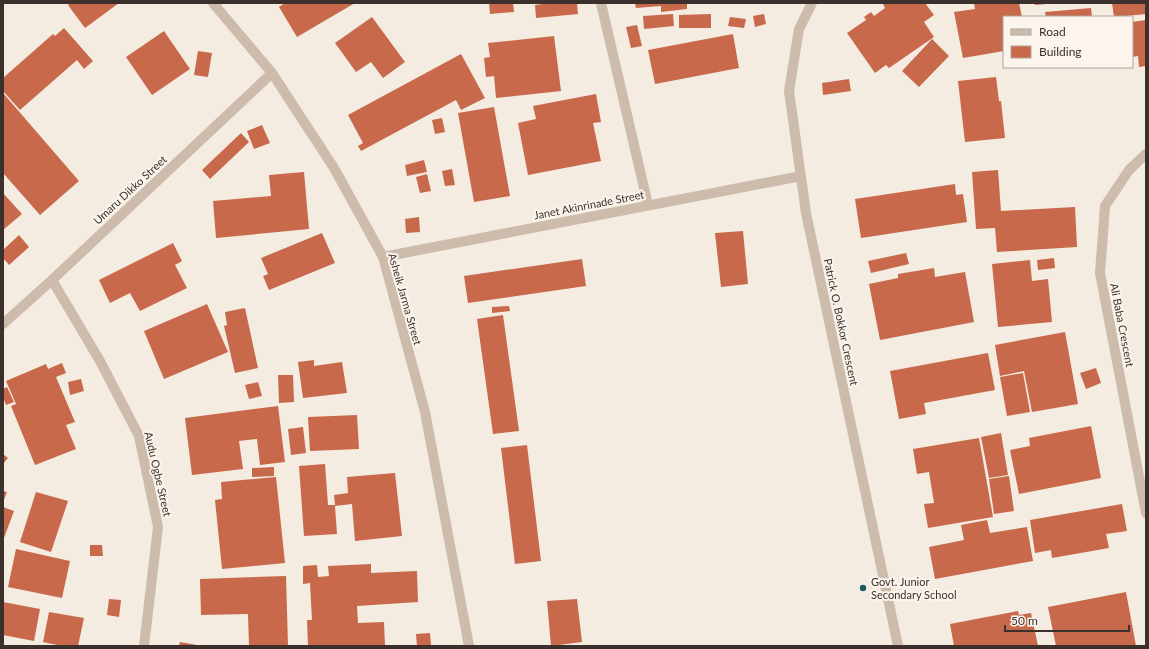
<svg xmlns="http://www.w3.org/2000/svg" width="1149" height="649" font-family="Lato,sans-serif">
  <style>
    .building { fill: #c8694b }
    .lines { fill: none; stroke-linecap: round; stroke-linejoin: round }
    .minor { stroke: #cdbbac; stroke-width: 10 }
    .poi-dot { fill: #1f5a5e; stroke: #fbf5ee; stroke-width: 1.5 }
    .labels { text-anchor: middle; stroke-width: 4; stroke-linejoin: round; paint-order: stroke }
    .street-label { font-size: 11px; fill: #3b302b; stroke: #fbf5ee }
    .poi-label { font-size: 11px; fill: #3b302b; stroke: #fbf5ee; text-anchor: start }
  </style>
  <rect width="100%" height="100%" fill="#f4ebe1"/>
  <path class="building" d="M 70,3 L 119,3 L 85,28 L 68,5 Z
    M 285,3 L 355,3 L 297,37 L 279,7 Z
    M 489,3 L 513,3 L 514,12 L 490,14 Z
    M 551,3 L 577,3 L 578,14 L 536,18 L 535,5 Z
    M 635,3 L 687,3 L 687,9 L 661,12 L 661,6 L 636,8 Z
    M 885,3 L 925,3 L 934,15 L 924,22 L 934,37 L 889,68 L 886,65 L 875,73 L 847,33 L 866,20 L 864,17 L 871,12 L 874,16 L 885,8 L 883,4 Z
    M 974,3 L 998,3 L 998,4 L 1019,3 L 1022,17 L 1004,17 L 1004,51 L 963,58 L 954,12 L 975,9 Z
    M 1035,3 L 1047,3 L 1047,4 L 1035,5 Z
    M 1112,3 L 1146,3 L 1146,14 L 1114,17 Z
    M 1091,8 L 1092,17 L 1046,17 L 1045,12 Z
    M 673,14 L 674,26 L 644,29 L 643,16 Z
    M 711,14 L 711,28 L 679,28 L 679,15 Z
    M 764,14 L 766,24 L 755,27 L 753,16 Z
    M 372,17 L 405,62 L 383,78 L 371,62 L 356,72 L 335,43 Z
    M 730,17 L 746,19 L 744,28 L 728,26 Z
    M 1146,20 L 1146,66 L 1139,67 L 1138,56 L 1132,57 L 1132,22 Z
    M 637,25 L 642,46 L 631,48 L 626,27 Z
    M 64,28 L 93,61 L 84,69 L 77,60 L 20,110 L 3,91 L 3,78 L 53,34 L 55,36 Z
    M 164,31 L 190,69 L 152,95 L 126,57 Z
    M 733,34 L 739,68 L 655,84 L 648,50 Z
    M 554,36 L 561,91 L 496,98 L 494,76 L 486,77 L 484,58 L 490,57 L 488,43 Z
    M 932,39 L 949,56 L 919,87 L 902,71 Z
    M 198,51 L 212,53 L 208,77 L 194,75 Z
    M 461,54 L 485,98 L 461,110 L 456,100 L 361,151 L 358,146 L 363,143 L 348,115 Z
    M 996,77 L 999,101 L 1001,101 L 1005,138 L 965,142 L 958,81 Z
    M 849,79 L 851,91 L 823,95 L 822,83 Z
    M 3,93 L 79,181 L 40,215 L 3,173 Z
    M 596,94 L 601,122 L 593,123 L 601,161 L 528,175 L 518,123 L 536,119 L 533,106 Z
    M 494,107 L 510,196 L 474,202 L 458,113 Z
    M 442,118 L 445,132 L 435,134 L 432,120 Z
    M 262,125 L 270,143 L 254,149 L 247,131 Z
    M 241,133 L 249,142 L 210,179 L 202,170 Z
    M 424,160 L 427,172 L 407,176 L 405,165 Z
    M 452,169 L 455,185 L 445,186 L 442,171 Z
    M 998,170 L 1001,211 L 1075,207 L 1077,247 L 997,252 L 995,228 L 976,229 L 972,172 Z
    M 304,172 L 309,229 L 216,238 L 213,201 L 271,196 L 269,175 Z
    M 427,174 L 431,191 L 420,193 L 416,177 Z
    M 955,184 L 956,195 L 963,194 L 967,222 L 861,238 L 855,199 Z
    M 3,193 L 22,214 L 3,230 Z
    M 419,217 L 420,232 L 406,233 L 405,219 Z
    M 743,231 L 748,284 L 721,287 L 715,233 Z
    M 322,233 L 335,263 L 269,290 L 263,276 L 268,274 L 261,258 Z
    M 19,235 L 29,247 L 9,265 L 3,258 L 3,250 Z
    M 173,243 L 182,261 L 175,265 L 187,288 L 140,311 L 130,293 L 110,303 L 99,280 Z
    M 906,253 L 909,264 L 871,273 L 868,261 Z
    M 1054,258 L 1055,268 L 1038,270 L 1037,260 Z
    M 582,259 L 586,286 L 468,303 L 464,276 Z
    M 1030,260 L 1032,281 L 1048,279 L 1052,322 L 998,327 L 992,264 Z
    M 934,268 L 935,277 L 965,272 L 974,322 L 880,340 L 869,284 L 898,278 L 898,274 Z
    M 207,304 L 228,352 L 164,379 L 144,331 Z
    M 509,306 L 510,311 L 492,313 L 492,307 Z
    M 245,308 L 258,368 L 235,373 L 224,326 L 227,325 L 225,312 Z
    M 503,315 L 519,431 L 493,434 L 477,319 Z
    M 1065,332 L 1078,404 L 1032,412 L 1024,371 L 1000,376 L 995,345 Z
    M 988,353 L 995,390 L 924,403 L 926,414 L 899,419 L 890,371 Z
    M 314,360 L 314,366 L 342,362 L 347,393 L 303,398 L 298,362 Z
    M 62,363 L 66,373 L 56,377 L 75,422 L 66,425 L 76,449 L 35,465 L 11,406 L 16,404 L 6,381 L 46,364 L 48,369 Z
    M 1096,368 L 1101,383 L 1086,389 L 1080,373 Z
    M 1023,373 L 1030,412 L 1007,416 L 1000,377 Z
    M 278,375 L 293,375 L 294,402 L 279,403 Z
    M 81,379 L 84,391 L 70,395 L 68,382 Z
    M 258,382 L 262,396 L 249,399 L 245,385 Z
    M 7,387 L 14,402 L 6,405 L 3,397 L 3,389 Z
    M 278,406 L 285,462 L 260,465 L 257,439 L 239,441 L 243,469 L 192,475 L 185,418 Z
    M 357,415 L 359,449 L 310,451 L 308,417 Z
    M 1091,426 L 1101,478 L 1019,494 L 1010,450 L 1030,446 L 1029,438 Z
    M 303,427 L 306,453 L 291,455 L 288,429 Z
    M 1001,433 L 1008,475 L 989,478 L 981,437 Z
    M 979,438 L 993,517 L 928,528 L 924,504 L 934,503 L 929,472 L 917,474 L 913,449 Z
    M 527,445 L 541,561 L 515,564 L 501,448 Z
    M 3,454 L 8,458 L 3,464 Z
    M 325,464 L 328,505 L 335,505 L 334,495 L 348,493 L 347,477 L 395,473 L 402,536 L 355,541 L 352,504 L 335,506 L 337,534 L 304,536 L 299,466 Z
    M 274,467 L 274,476 L 252,477 L 252,468 Z
    M 1009,476 L 1014,511 L 994,514 L 989,479 Z
    M 276,477 L 285,563 L 222,569 L 215,500 L 222,499 L 221,482 Z
    M 3,491 L 7,492 L 3,502 Z
    M 36,492 L 68,501 L 51,552 L 20,542 Z
    M 1122,504 L 1127,531 L 1106,534 L 1109,548 L 1052,558 L 1051,550 L 1035,553 L 1030,520 Z
    M 3,507 L 14,511 L 4,538 L 3,538 Z
    M 987,520 L 990,533 L 1027,527 L 1033,561 L 935,579 L 929,547 L 964,540 L 961,525 Z
    M 90,545 L 102,545 L 103,556 L 90,556 Z
    M 16,549 L 70,561 L 62,598 L 8,587 Z
    M 371,564 L 371,573 L 417,571 L 418,602 L 357,606 L 358,623 L 384,622 L 385,646 L 308,646 L 307,620 L 312,620 L 310,583 L 303,584 L 303,566 L 317,565 L 318,577 L 329,576 L 328,566 Z
    M 286,576 L 288,646 L 249,646 L 248,614 L 201,615 L 200,579 Z
    M 1126,592 L 1136,646 L 1056,646 L 1048,607 Z
    M 109,599 L 121,600 L 119,617 L 107,615 Z
    M 577,599 L 582,642 L 551,646 L 547,601 Z
    M 3,602 L 40,609 L 34,641 L 3,635 Z
    M 1018,611 L 1019,615 L 1031,613 L 1038,646 L 954,646 L 950,624 Z
    M 49,612 L 84,618 L 78,646 L 62,646 L 43,642 Z
    M 430,633 L 431,646 L 417,646 L 416,634 Z
    M 180,642 L 197,645 L 197,646 L 179,646 Z"/>
  <g class="lines">
    <path class="minor" d="M 213,3 L 272,73 L 334,168 L 383,257 L 425,412 L 469,646
      M 601,3 L 648,205
      M 812,3 L 799,29 L 789,91 L 806,213 L 898,646
      M 1146,154 L 1129,170 L 1105,206 L 1100,273 L 1146,513
      M 383,257 L 801,176
      M 52,280 L 100,361 L 139,436 L 158,527 L 144,646
      M 3,324 L 52,280 L 272,73"/>
  </g>
  <circle class="poi-dot" cx="863" cy="588" r="4"/>
  <g class="labels">
    <g class="street-label">
      <text transform="translate(130 190) rotate(-43)" y="4">Umaru Dikko Street</text>
      <text transform="translate(589 205) rotate(-11)" y="4">Janet Akinrinade Street</text>
      <text transform="translate(405 299) rotate(74)" y="4">Asheik Jarma Street</text>
      <text transform="translate(841 322) rotate(78)" y="4">Patrick O. Bokkor Crescent</text>
      <text transform="translate(1122 325) rotate(79)" y="4">Ali Baba Crescent</text>
      <text transform="translate(158 474) rotate(77)" y="4">Audu Ogbe Street</text>
    </g>
    <g class="poi-label">
      <text x="871" y="586">Govt. Junior<tspan x="871" dy="13">Secondary School</tspan></text>
    </g>
  </g>
  <rect width="1149" height="649" fill="none" stroke="#3b302b" stroke-width="8"/>
  <rect x="1003" y="16" width="130" height="52" fill="#fbf5ee" stroke="#aea6a0"/>
  <rect x="1011" y="29" width="20" height="6" fill="#cdbbac" stroke="#aea6a0"/>
  <text x="1039" y="36" font-size="12" fill="#3b302b">Road</text>
  <rect x="1011" y="46" width="20" height="12" fill="#c8694b" stroke="#aea6a0"/>
  <text x="1039" y="56" font-size="12" fill="#3b302b">Building</text>
  <path d="M1005 625v6h124v-6" fill="none" stroke="#3b302b" stroke-width="2"/>
  <text x="1011" y="625" font-size="12" fill="#3b302b" stroke="#fbf5ee" stroke-width="3" paint-order="stroke">50 m</text>
</svg>
